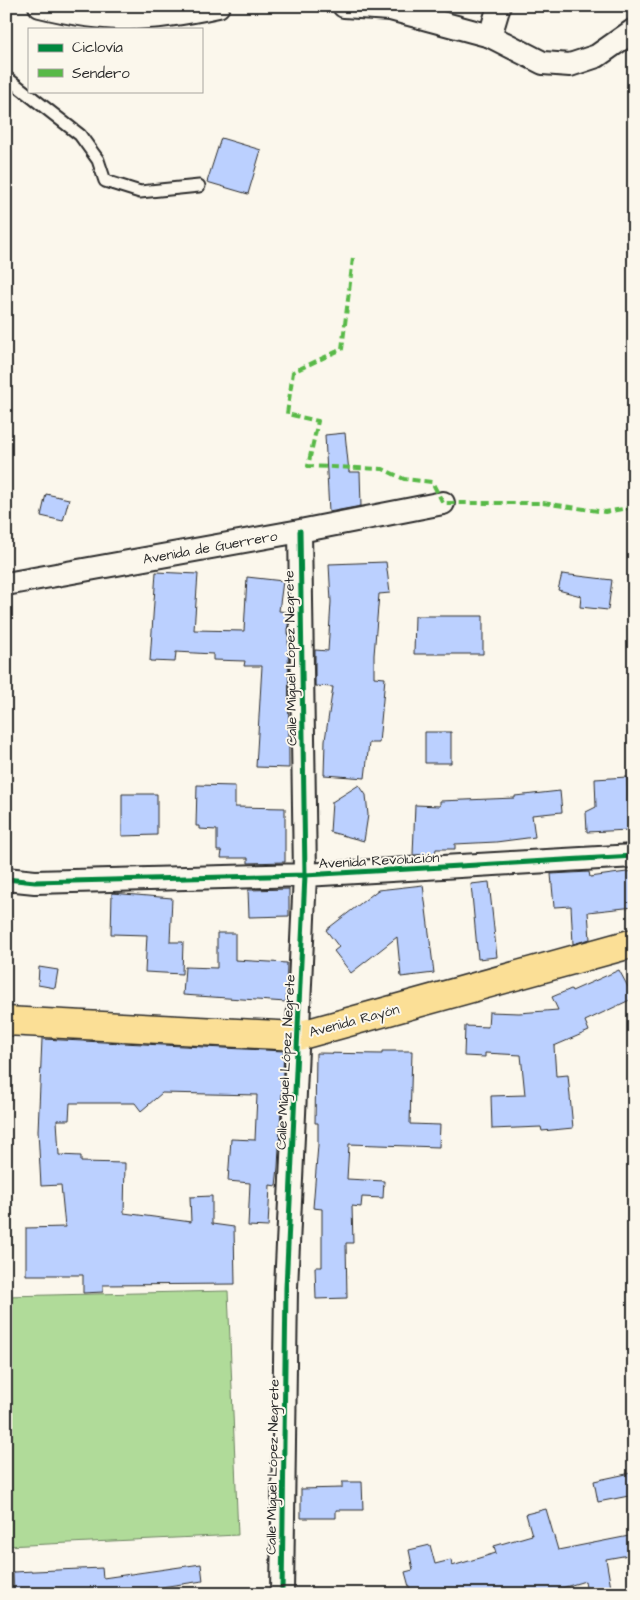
<svg xmlns="http://www.w3.org/2000/svg" width="640" height="1600" font-family="'Architects Daughter',sans-serif">
  <style>
    .green { fill: #b0db99; stroke: #6e8362 }
    .building { fill: #bbd0ff; stroke: #2b2b2b }
    .lines { fill: none; stroke-linecap: round; stroke-linejoin: round }
    .lane-casing { stroke: #2b2b2b; stroke-width: 15 }
    .street-casing { stroke: #2b2b2b; stroke-width: 26 }
    .primary-casing { stroke: #2b2b2b; stroke-width: 31 }
    .lane { stroke: #fbf7ec; stroke-width: 11 }
    .street { stroke: #fbf7ec; stroke-width: 22 }
    .primary { stroke: #fbdf96; stroke-width: 28 }
    .quiet { stroke: #58b947; stroke-width: 4; stroke-dasharray: 8 4; stroke-linecap: butt }
    .cycleway-casing { stroke: #fbf7ec; stroke-width: 8 }
    .cycleway { stroke: #00873e; stroke-width: 5 }
    .labels { text-anchor: middle; stroke-width: 4; stroke-linejoin: round; paint-order: stroke }
    .street-label { font-size: 14px; fill: #2b2b2b; stroke: #fbf7ec }
  </style>
  <rect width="100%" height="100%" fill="#fbf7ec"/>
  <filter id="ink" filterUnits="userSpaceOnUse"><feTurbulence type="fractalNoise" baseFrequency=".02" numOctaves="2"/><feDisplacementMap in="SourceGraphic" scale="10" xChannelSelector="R" yChannelSelector="G"/><feConvolveMatrix kernelMatrix="1 2 1 2 8 2 1 2 1" color-interpolation-filters="sRGB"/></filter>
  <g filter="url(#ink)">
    <path class="green" d="M 228,1291 L 238,1535 L 6,1546 L 6,1296 Z"/>
    <path class="building" d="M 221,138 L 261,150 L 248,194 L 207,182 Z
      M 345,433 L 349,472 L 360,472 L 361,506 L 329,512 L 325,435 Z
      M 46,494 L 69,499 L 63,521 L 41,516 Z
      M 386,562 L 390,593 L 379,594 L 374,655 L 374,677 L 385,678 L 379,743 L 369,743 L 365,778 L 324,775 L 325,740 L 333,687 L 315,686 L 315,650 L 328,651 L 331,602 L 329,564 Z
      M 156,572 L 198,574 L 194,630 L 244,631 L 247,577 L 283,581 L 279,611 L 288,612 L 289,768 L 256,767 L 262,666 L 244,666 L 245,661 L 213,660 L 213,654 L 176,652 L 175,662 L 150,661 Z
      M 562,574 L 612,580 L 608,610 L 580,607 L 581,596 L 558,590 Z
      M 415,616 L 483,616 L 483,654 L 414,654 Z
      M 425,732 L 451,732 L 451,763 L 425,763 Z
      M 627,777 L 629,830 L 587,832 L 586,812 L 596,807 L 595,779 Z
      M 197,785 L 235,786 L 235,807 L 285,808 L 285,862 L 248,863 L 248,858 L 221,858 L 222,851 L 217,851 L 217,830 L 199,829 L 199,826 L 196,826 Z
      M 359,785 L 366,795 L 368,815 L 364,841 L 330,832 L 332,802 Z
      M 560,791 L 562,812 L 532,815 L 535,837 L 496,842 L 455,844 L 455,849 L 436,849 L 435,854 L 413,855 L 415,805 L 440,806 L 440,801 L 515,798 L 515,796 Z
      M 122,794 L 157,794 L 157,835 L 122,836 Z
      M 634,871 L 634,907 L 588,912 L 590,939 L 573,944 L 571,906 L 554,907 L 551,874 L 589,872 L 590,877 Z
      M 489,882 L 497,957 L 478,959 L 471,884 Z
      M 423,885 L 434,973 L 401,977 L 397,937 L 351,973 L 334,951 L 339,947 L 326,930 L 378,890 Z
      M 289,889 L 289,916 L 249,917 L 248,890 Z
      M 112,893 L 172,898 L 170,942 L 183,942 L 182,974 L 145,972 L 147,935 L 111,934 Z
      M 217,933 L 235,933 L 235,960 L 287,963 L 286,1002 L 183,995 L 185,967 L 217,968 Z
      M 39,967 L 58,970 L 55,988 L 38,985 Z
      M 619,970 L 634,998 L 585,1021 L 589,1031 L 554,1046 L 556,1076 L 568,1075 L 573,1128 L 542,1131 L 541,1127 L 492,1129 L 491,1096 L 525,1095 L 521,1055 L 485,1053 L 485,1057 L 464,1056 L 465,1026 L 488,1027 L 489,1012 L 519,1013 L 558,1010 L 552,997 L 571,989 L 572,991 Z
      M 42,1039 L 284,1051 L 278,1167 L 276,1186 L 270,1185 L 268,1227 L 248,1226 L 250,1183 L 228,1181 L 231,1139 L 255,1140 L 257,1095 L 162,1093 L 141,1111 L 135,1103 L 70,1103 L 69,1120 L 57,1120 L 59,1155 L 81,1156 L 81,1162 L 125,1163 L 124,1213 L 191,1222 L 190,1197 L 212,1196 L 212,1224 L 234,1227 L 235,1284 L 103,1285 L 103,1292 L 83,1293 L 83,1275 L 26,1275 L 26,1228 L 65,1227 L 61,1185 L 41,1186 L 38,1131 Z
      M 382,1051 L 412,1051 L 410,1124 L 440,1125 L 439,1147 L 349,1144 L 347,1179 L 384,1181 L 383,1198 L 362,1197 L 361,1207 L 352,1206 L 353,1243 L 346,1243 L 347,1298 L 316,1299 L 315,1267 L 322,1267 L 322,1209 L 313,1208 L 318,1145 L 318,1123 L 315,1123 L 316,1053 L 382,1054 Z
      M 631,1473 L 634,1495 L 598,1502 L 594,1481 Z
      M 342,1482 L 362,1482 L 363,1510 L 336,1510 L 336,1518 L 301,1518 L 301,1489 L 342,1488 Z
      M 546,1509 L 558,1550 L 634,1535 L 634,1554 L 606,1559 L 612,1594 L 587,1594 L 585,1581 L 542,1594 L 460,1594 L 459,1590 L 443,1594 L 411,1594 L 405,1572 L 413,1570 L 409,1550 L 430,1545 L 435,1564 L 451,1560 L 452,1566 L 496,1553 L 494,1546 L 532,1535 L 526,1514 Z
      M 201,1564 L 203,1581 L 112,1594 L 14,1594 L 13,1572 L 102,1568 L 103,1578 Z"/>
    <g class="lines">
      <defs>
        <path id="lane" d="M 6,77 L 80,135 L 98,160 L 105,181 L 140,192 L 199,186"/>
        <path id="street" d="M 40,6 C 108,23 150,21 218,6
          M 344,6 L 390,9 L 490,36 L 543,63 L 570,65 L 597,56 L 634,30
          M 490,36 L 499,6
          M 6,584 L 300,531 L 443,503
          M 6,879 L 35,882 L 305,875 L 634,856
          M 282,1594 L 286,1288 L 305,875 L 300,531"/>
        <path id="primary" d="M 6,1021 L 298,1036 L 634,943"/>
      </defs>
      <use href="#lane" class="lane-casing"/>
      <use href="#street" class="street-casing"/>
      <use href="#primary" class="primary-casing"/>
      <use href="#lane" class="lane"/>
      <use href="#street" class="street"/>
      <use href="#primary" class="primary"/>
      <path class="quiet" d="M 353,258 L 342,349 L 293,372 L 287,414 L 318,421 L 308,466 L 383,469 L 404,479 L 432,482 L 443,503 L 543,503 L 605,512 L 634,507"/>
      <defs>
        <path id="cycleway" d="M 6,879 L 35,882 L 305,875 L 634,856
          M 282,1594 L 286,1288 L 305,875 L 300,531"/>
      </defs>
      <use href="#cycleway" class="cycleway-casing"/>
      <use href="#cycleway" class="cycleway"/>
    </g>
  </g>
  <g class="labels">
    <g class="street-label">
      <text transform="translate(210 547) rotate(-10)" y="5">Avenida de Guerrero</text>
      <text transform="translate(290 658) rotate(-91)" y="5">Calle Miguel López Negrete</text>
      <text transform="translate(379 860) rotate(-3)" y="5">Avenida Revolución</text>
      <text transform="translate(354 1020) rotate(-15)" y="5">Avenida Rayón</text>
      <text transform="translate(285 1062) rotate(-87)" y="5">Calle Miguel López Negrete</text>
      <text transform="translate(272 1467) rotate(-89)" y="5">Calle Miguel López Negrete</text>
    </g>
  </g>
  <rect width="640" height="1600" fill="none" stroke="#fbf7ec" stroke-width="25"/>
  <rect x="12" y="12" width="615" height="1575" fill="none" stroke="#2b2b2b" stroke-width="2" filter="url(#ink)"/>
  <rect x="28" y="28" width="175" height="65" fill="#fbf7ec" stroke="#a8a59f"/>
  <rect x="38" y="44" width="25" height="8" fill="#00873e" stroke="#a8a59f"/>
  <text x="72" y="52" font-size="15" fill="#2b2b2b">Ciclovía</text>
  <rect x="38" y="69" width="25" height="8" fill="#58b947" stroke="#a8a59f"/>
  <text x="72" y="78" font-size="15" fill="#2b2b2b">Sendero</text>
</svg>
